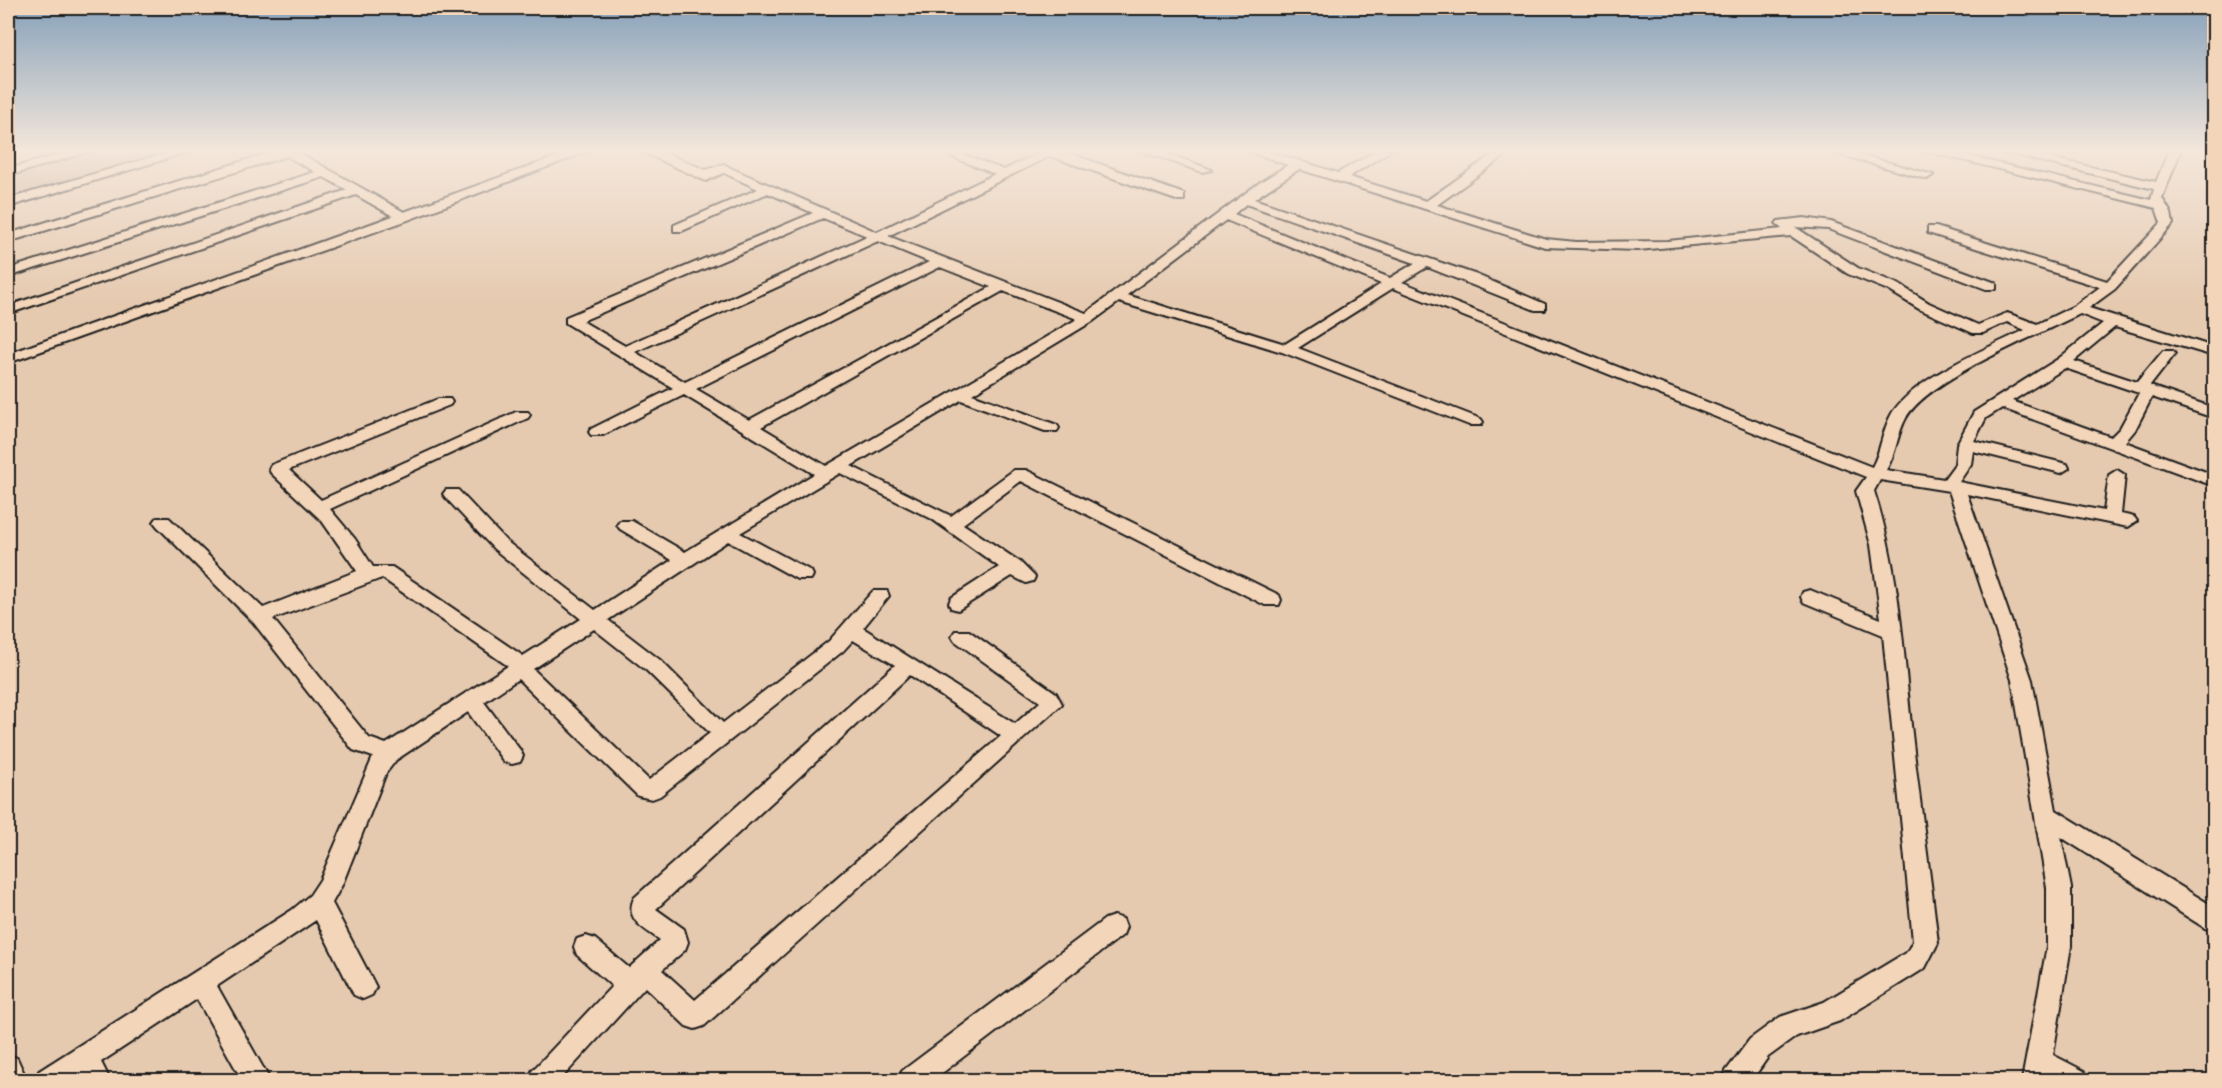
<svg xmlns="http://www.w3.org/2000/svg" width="2222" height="1088" font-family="'Gochi Hand',sans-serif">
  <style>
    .green { fill: #c4ad97; stroke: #70645a; stroke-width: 1.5 }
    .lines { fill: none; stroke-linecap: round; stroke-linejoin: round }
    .minor-casing { stroke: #1c1c1c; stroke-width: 4 }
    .major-casing { stroke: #1c1c1c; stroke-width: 4 }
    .minor { fill: #f3d5b9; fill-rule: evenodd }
    .major { fill: #f3d5b9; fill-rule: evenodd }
  </style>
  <rect width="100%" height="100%" fill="#e6cab0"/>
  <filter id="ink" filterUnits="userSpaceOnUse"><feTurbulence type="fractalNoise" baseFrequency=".0167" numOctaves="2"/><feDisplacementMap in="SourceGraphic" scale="12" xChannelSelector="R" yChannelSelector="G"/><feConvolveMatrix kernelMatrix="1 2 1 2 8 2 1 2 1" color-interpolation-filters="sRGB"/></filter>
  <g filter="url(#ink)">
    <path class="green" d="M 88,150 L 189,150 L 8,203 L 8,173 Z"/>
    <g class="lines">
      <defs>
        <path id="minor" d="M 75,150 L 94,150 L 8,176 L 8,169 Z
          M 176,150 L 195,150 L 8,207 L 8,199 Z
          M 279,150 L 294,150 L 404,212 L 575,150 L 592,150 L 408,220 L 8,363 L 8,354 L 393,216 L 356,195 L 8,314 L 8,306 L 347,190 L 324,177 L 8,277 L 8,269 L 315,172 L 287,156 L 8,242 L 8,234 Z
          M 935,150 L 952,150 L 1004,170 L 1039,153 L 1036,150 L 1060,150 L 1184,194 L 1184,200 L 1176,200 L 1050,156 L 888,236 L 1086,313 L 1259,183 L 1288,165 L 1246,150 L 1264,150 L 1338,173 L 1377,150 L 1391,150 L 1349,177 L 1426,201 L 1499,150 L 1513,150 L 1437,205 L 1546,239 L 1576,242 L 1668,241 L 1782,229 L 1776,224 L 1778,221 L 1804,218 L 1831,222 L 1996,283 L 1996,289 L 1986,289 L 1828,229 L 1795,227 L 1858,268 L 1898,284 L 1929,303 L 1978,325 L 2007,313 L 2037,324 L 2074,306 L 2100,287 L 1928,233 L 1928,227 L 1936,227 L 2107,281 L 2161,223 L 2156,208 L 1922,150 L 1943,150 L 2151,200 L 2154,189 L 1995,150 L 2016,150 L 2156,182 L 2169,150 L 2181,150 L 2162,198 L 2171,213 L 2173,224 L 2115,289 L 2089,308 L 2214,347 L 2214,356 L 2115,327 L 2074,361 L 2137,382 L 2163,351 L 2173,351 L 2175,354 L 2150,386 L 2214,408 L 2214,418 L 2152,397 L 2135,430 L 2125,442 L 2214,475 L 2214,486 L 2002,408 L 1986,418 L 1974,441 L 2067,464 L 2069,468 L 2061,473 L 1973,451 L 1971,464 L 1959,482 L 2104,511 L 2109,475 L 2117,470 L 2125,475 L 2121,514 L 2134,517 L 2137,521 L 2128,527 L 1967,494 L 2032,680 L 2056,810 L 2214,907 L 2214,931 L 2205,928 L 2061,837 L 2071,888 L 2071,946 L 2053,1055 L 2084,1071 L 2088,1080 L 2022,1080 L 2047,946 L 2047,888 L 2012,680 L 1949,491 L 1880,480 L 1874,491 C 1899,568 1903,645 1911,725 C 1919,798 1930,870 1938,943 L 1925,968 L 1840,1021 L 1797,1036 L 1768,1057 L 1752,1080 L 1723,1080 L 1726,1071 L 1750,1039 L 1780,1017 L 1824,1002 L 1907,952 L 1913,941 L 1883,635 L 1803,602 L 1801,597 L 1803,592 L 1810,590 L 1881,619 L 1871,545 L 1856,491 L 1866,477 L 1393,288 L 1298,348 L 1481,419 L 1483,422 L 1481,425 L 1469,425 L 1282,352 L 1119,302 L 1093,321 L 972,394 L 1057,425 L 1059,428 L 1057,431 L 1045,431 L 961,400 L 851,466 L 951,516 L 1014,470 L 1026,470 L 1279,595 L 1281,600 L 1279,605 L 1265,605 L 1021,481 L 963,524 L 1020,562 L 1035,577 L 1033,581 L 1026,583 L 1012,576 L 958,610 L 951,608 L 949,603 L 951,598 L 999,567 L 932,519 L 840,473 L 740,533 L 811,571 L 813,575 L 811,579 L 797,579 L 728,541 L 608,620 L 660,660 L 723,723 L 829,641 L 873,591 L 887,591 L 889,596 L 863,628 L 1015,724 L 1040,702 L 955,641 L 952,636 L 955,631 L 969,631 L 1056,693 L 1062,704 L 704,1026 L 695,1029 L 686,1026 L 645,987 L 560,1080 L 528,1080 L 532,1071 L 612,986 L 577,955 L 574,947 L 577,939 L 586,936 L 595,939 L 629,968 L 660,940 C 645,929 624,920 634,898 L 895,665 L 853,640 L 843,651 L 660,796 L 652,799 L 638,796 L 518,679 L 484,702 L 520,750 L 523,756 L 520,762 L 512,764 L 504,762 L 468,712 L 396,760 L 386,773 L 342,885 L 332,903 L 376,987 L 372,995 L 363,999 L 354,995 L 316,920 L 217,986 L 270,1080 L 242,1080 L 197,999 L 101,1062 L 110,1080 L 82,1080 L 79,1076 L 72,1080 L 36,1080 L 39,1071 L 292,910 L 310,895 L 320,880 L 373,757 L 353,750 L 253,622 L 157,526 L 154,522 L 157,518 L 169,518 L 263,608 L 357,571 L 322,521 L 271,473 L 269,469 L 271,465 L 438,399 L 450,399 L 452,402 L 450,405 L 289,470 L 321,500 L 516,412 L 528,412 L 530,415 L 528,418 L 330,509 L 355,539 L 373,567 L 392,567 L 523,656 L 581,619 L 494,549 L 446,498 L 443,494 L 446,490 L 458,490 L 506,541 L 595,610 L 672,560 L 620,529 L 617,525 L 620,521 L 632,521 L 685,552 L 814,474 L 684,395 L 603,435 L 591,435 L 589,432 L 591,429 L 673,388 L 566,323 L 566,317 L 813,213 L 768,193 L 682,231 L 674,231 L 674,225 L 758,189 L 720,171 L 720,167 L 728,167 L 877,232 L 995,174 ZM 1299,169 L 1545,247 L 1638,250 L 1791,236 L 1848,274 L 1888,290 L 1919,309 L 1973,333 L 1983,333 L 2007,322 L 2025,330 C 1988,348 1913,378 1891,415 C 1882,431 1881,451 1872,467 L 1402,282 L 1427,267 L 1535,310 L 1545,310 L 1545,304 L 1477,275 L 1254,199 ZM 1246,204 L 1415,263 L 1390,278 L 1234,214 ZM 823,218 L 867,236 L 625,346 L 582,321 ZM 1226,220 L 1381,284 L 1285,344 L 1127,295 ZM 878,241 L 929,262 L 685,382 L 635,352 ZM 940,267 L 991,287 L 749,420 L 696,389 ZM 1003,291 L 1077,319 L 826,466 L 761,427 ZM 2080,314 L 2103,323 L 2058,359 L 1974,412 L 1957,444 L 1955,464 L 1944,479 L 1886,470 C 1896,455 1897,434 1906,418 C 1928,379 2038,335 2080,314 ZM 2065,368 L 2139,393 L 2120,428 L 2111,437 L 2012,401 ZM 382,578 L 508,666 L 386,744 L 369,738 L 273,619 ZM 594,629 L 646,670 L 710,733 L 649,780 L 533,669 ZM 910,675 L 1001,736 L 695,1000 L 662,970 L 685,950 L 688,942 L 684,929 L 656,909 Z
          M 1139,150 L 1157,150 L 1212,170 L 1202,172 Z
          M 1824,150 L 1844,150 L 1933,175 L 1927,179 Z
          M 1114,916 L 1123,919 L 1126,927 L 1123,935 L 933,1080 L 899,1080 L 902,1071 L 1105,919 Z
          M 8,1054 L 17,1058 L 27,1080 L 8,1080 Z"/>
        <path id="major" d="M 638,150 L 658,150 L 706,170 L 724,164 L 732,169 L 706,181 Z"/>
      </defs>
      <use href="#minor" class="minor-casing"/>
      <use href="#major" class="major-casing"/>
      <use href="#minor" class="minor"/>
      <use href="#major" class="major"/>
    </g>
  </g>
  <linearGradient id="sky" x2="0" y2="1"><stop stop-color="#87a1ba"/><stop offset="0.5" stop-color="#f4e7db"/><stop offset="1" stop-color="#f4e7db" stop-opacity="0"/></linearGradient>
  <rect width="2222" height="302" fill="url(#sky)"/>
  <rect width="2222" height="1088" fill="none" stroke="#f3d5b9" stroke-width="30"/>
  <rect x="15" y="15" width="2192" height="1058" fill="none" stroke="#1c1c1c" stroke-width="2" filter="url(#ink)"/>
</svg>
